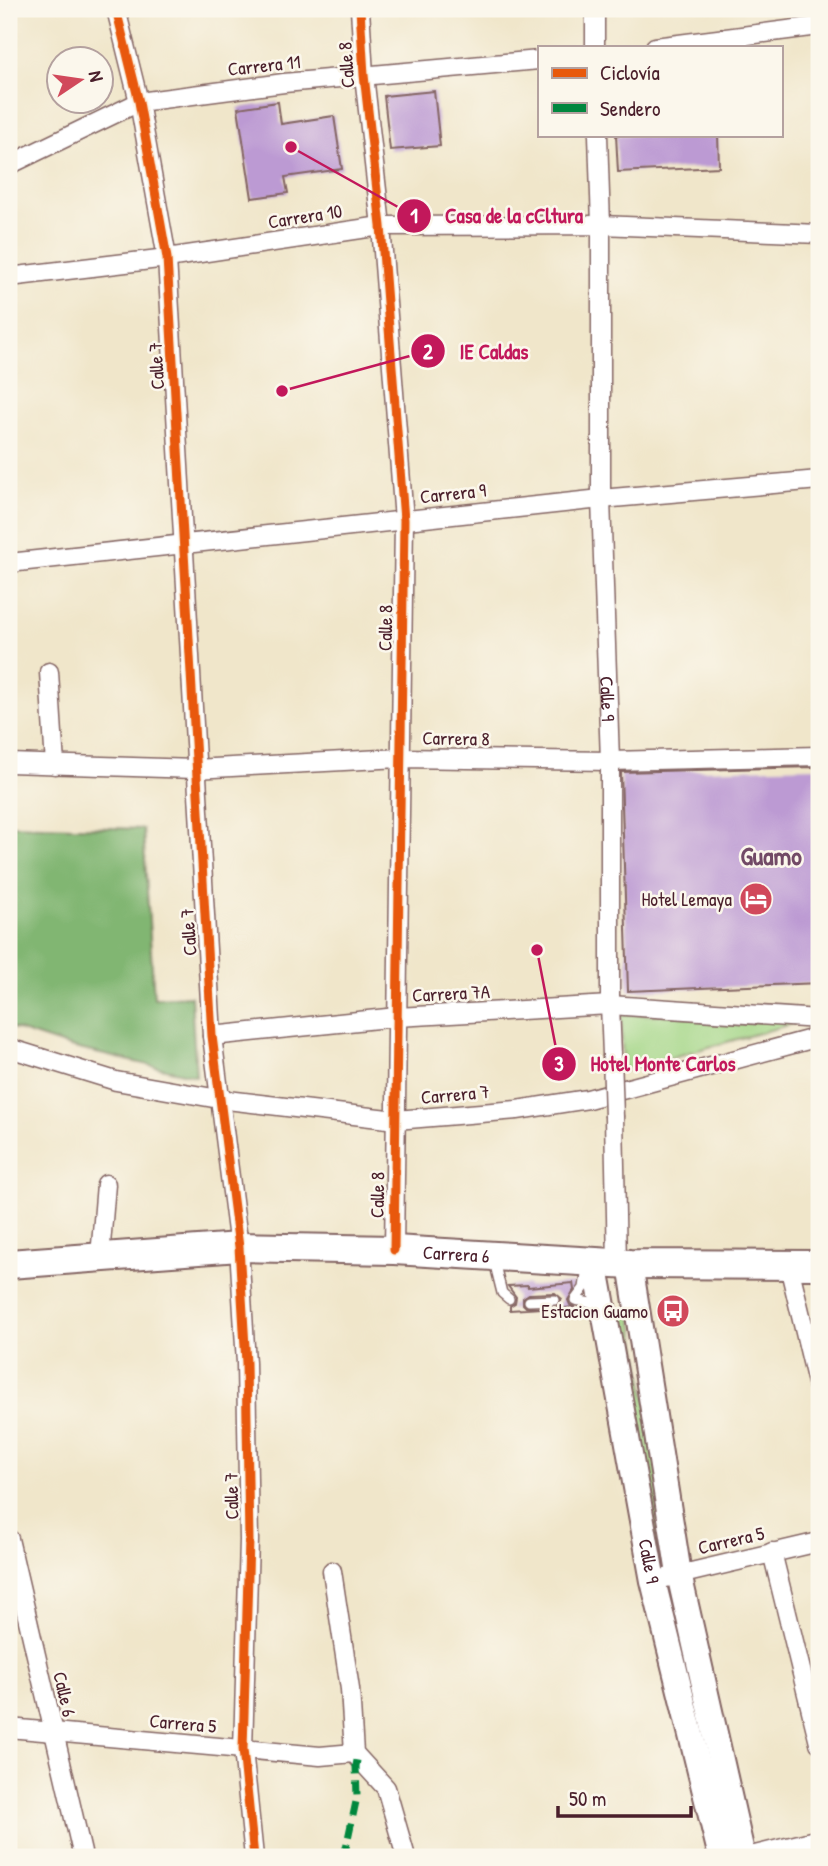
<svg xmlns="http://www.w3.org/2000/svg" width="828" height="1866" font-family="'Patrick Hand',sans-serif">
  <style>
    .green { fill: #a2d585; stroke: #767a58; stroke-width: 2 }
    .forest { fill: #81b672; stroke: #666a4e; stroke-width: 2 }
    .building { fill: #bc9ad3 }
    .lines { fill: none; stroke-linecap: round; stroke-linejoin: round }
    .lane-casing { stroke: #846563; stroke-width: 12 }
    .street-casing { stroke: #846563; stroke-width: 21 }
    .secondary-casing { stroke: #846563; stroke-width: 28 }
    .primary-casing { stroke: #846563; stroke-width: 32 }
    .lane { stroke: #fff; stroke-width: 9 }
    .street { stroke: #fff; stroke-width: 18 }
    .secondary { stroke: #fff; stroke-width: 24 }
    .primary { stroke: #fff; stroke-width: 28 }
    .street-bridge-casing { stroke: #846563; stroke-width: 21; stroke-linecap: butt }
    .street-bridge { stroke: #fff; stroke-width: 18 }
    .quiet { stroke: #00873e; stroke-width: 7; stroke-dasharray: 14 7; stroke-linecap: butt }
    .cycleway-casing { stroke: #fbf7ec; stroke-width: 13 }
    .cycleway { stroke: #e8590c; stroke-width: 9 }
    .labels { text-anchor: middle; stroke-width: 5; stroke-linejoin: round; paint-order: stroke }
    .street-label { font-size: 19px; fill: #4a1f2b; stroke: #fbf7ec }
    .poi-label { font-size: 19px; fill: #4a1f2b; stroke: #fbf7ec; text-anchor: end }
    .district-label { font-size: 26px; font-weight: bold; fill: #724a66; stroke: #fbf7ec }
    .leader { fill: none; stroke: #c2185b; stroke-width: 2.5 }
    .callout-dot { fill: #c2185b; stroke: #fbf7ec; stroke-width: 2.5 }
    .mark-label { font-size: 21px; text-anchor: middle; font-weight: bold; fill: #fff }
    .callout-label { font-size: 21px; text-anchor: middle; font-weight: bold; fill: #c2185b; stroke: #fbf7ec; stroke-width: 5; stroke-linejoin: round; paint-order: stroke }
  </style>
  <rect width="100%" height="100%" fill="#fbf7ec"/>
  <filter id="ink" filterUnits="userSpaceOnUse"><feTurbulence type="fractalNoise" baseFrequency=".0143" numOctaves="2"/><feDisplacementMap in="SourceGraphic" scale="14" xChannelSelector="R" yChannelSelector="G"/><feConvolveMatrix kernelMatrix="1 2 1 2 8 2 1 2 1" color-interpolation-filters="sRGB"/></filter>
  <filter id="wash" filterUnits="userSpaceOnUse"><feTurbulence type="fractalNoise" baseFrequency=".00686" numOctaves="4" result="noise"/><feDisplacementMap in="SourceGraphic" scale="28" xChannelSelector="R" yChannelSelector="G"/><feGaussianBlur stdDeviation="1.57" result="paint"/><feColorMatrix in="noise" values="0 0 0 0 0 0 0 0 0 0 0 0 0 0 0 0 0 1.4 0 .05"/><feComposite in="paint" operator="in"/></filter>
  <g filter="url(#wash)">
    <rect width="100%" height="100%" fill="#f0e6ca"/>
    <path class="green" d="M 621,1014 L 813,1018 L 623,1071 Z
      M 631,1310 L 675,1570 L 657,1573 L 611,1311 Z"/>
    <path class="forest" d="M 9,825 L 143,829 L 154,998 L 191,996 L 196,1076 L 70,1047 L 9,1027 Z"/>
    <g id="blocks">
      <path class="building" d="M 434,91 L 440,146 L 390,150 L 384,96 Z
        M 278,102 L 281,124 L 334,116 L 342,169 L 285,177 L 288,193 L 252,198 L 238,108 Z
        M 616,135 L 718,135 L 719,167 L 618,172 Z
        M 815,767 L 819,843 L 819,983 L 628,991 L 621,772 Z
        M 573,1283 L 574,1290 L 568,1300 L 570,1305 L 575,1307 L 556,1309 L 562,1299 L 555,1293 L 529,1294 L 523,1298 L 523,1304 L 526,1307 L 542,1308 L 510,1310 L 510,1306 L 515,1303 L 516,1297 L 508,1286 L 528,1285 L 528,1287 Z"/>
    </g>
  </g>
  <g filter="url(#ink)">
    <use href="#blocks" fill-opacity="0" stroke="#846563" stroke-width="2"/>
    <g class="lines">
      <defs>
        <path id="lane" d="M 494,1261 L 502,1293 L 509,1299
          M 587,1267 L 584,1288 L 575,1300 L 601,1305
          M 529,1301 L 555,1300"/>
        <g id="street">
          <path d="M 116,9 L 139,102 L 167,258 L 212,1036 L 239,1247 L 246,1363 L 249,1540 L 243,1749 L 254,1857"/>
          <path d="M 360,9 L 364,75 L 381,226 L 404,520 L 394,1250"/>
          <path d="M 595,47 L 595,9"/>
          <path d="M 655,47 L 819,26"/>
          <path id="s1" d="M 598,135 L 601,225 L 601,499 L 610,761 L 610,1005 L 612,1055"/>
          <path d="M 9,165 L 139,102 L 284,83 L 539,60"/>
          <path d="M 9,277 L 167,258 L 381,226 L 601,225 L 819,234"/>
          <path d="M 9,563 L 601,499 L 819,480"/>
          <path d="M 49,672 L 55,765"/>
          <path d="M 9,763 L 195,769 L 400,758 L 610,761 L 819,756"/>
          <path d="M 212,1036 L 397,1017 L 610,1005 L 819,1019"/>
          <path d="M 9,1048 L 116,1081 L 219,1099 L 396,1120 L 517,1110 L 588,1099 L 819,1037"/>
          <path d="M 614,1117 L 617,1264"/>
          <path d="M 100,1257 L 106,1184"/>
          <path d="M 789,1266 L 819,1391"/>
          <path d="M 9,1539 L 83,1857"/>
          <path d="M 772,1552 L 819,1743"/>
          <path d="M 332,1571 L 350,1689 L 354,1753 L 386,1788 L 406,1857"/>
          <path d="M 653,1581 L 819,1542"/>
          <path d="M 9,1728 L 320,1756 L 354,1753"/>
          <path d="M 747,1857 L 819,1839"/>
        </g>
        <g id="secondary">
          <path id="s2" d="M 595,1262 L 653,1581 L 721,1857"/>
          <path d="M 630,1264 L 679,1574 L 743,1857"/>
        </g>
        <g id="primary">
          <path id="s3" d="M 9,1264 L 239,1247 L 394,1250 L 630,1264 L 819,1265"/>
        </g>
      </defs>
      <use href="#lane" class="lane-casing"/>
      <use href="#street" class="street-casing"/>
      <use href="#secondary" class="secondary-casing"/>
      <use href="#primary" class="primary-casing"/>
      <use href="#lane" class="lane"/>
      <use href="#street" class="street"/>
      <use href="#secondary" class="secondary"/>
      <use href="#primary" class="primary"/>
      <defs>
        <path id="street-bridge" d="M 612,1055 L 614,1117"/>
      </defs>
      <use href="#street-bridge" class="street-bridge-casing"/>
      <use href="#street-bridge" class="street-bridge"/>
      <path class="quiet" d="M 344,1857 L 357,1797 L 356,1766 L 358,1755"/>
      <defs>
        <path id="cycleway" d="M 116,9 L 139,102 L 167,258 L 212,1036 L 239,1247 L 246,1363 L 249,1540 L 243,1749 L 254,1857
          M 360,9 L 364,75 L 381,226 L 404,520 L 394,1250"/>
      </defs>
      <use href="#cycleway" class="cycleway-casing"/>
      <use href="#cycleway" class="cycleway"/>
    </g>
  </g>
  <defs>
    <symbol id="hotel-disc" viewBox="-11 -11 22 22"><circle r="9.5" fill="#d1495b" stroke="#fbf7ec"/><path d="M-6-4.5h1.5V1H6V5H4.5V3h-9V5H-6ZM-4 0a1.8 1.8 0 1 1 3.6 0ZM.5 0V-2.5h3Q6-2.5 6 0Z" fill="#fff"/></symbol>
    <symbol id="bus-disc" viewBox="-11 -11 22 22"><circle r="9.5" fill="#d1495b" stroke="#fbf7ec"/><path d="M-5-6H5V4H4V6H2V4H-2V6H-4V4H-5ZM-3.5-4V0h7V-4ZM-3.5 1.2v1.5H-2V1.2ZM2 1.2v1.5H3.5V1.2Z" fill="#fff"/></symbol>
  </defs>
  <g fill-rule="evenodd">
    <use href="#hotel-disc" x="737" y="880" width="38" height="38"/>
    <use href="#bus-disc" x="654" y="1292" width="38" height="38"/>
  </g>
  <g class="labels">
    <g class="street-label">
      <text transform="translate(264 65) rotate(-6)" y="7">Carrera 11</text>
      <text transform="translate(346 65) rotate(-94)" y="7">Calle 8</text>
      <text transform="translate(305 216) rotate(-9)" y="7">Carrera 10</text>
      <text transform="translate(156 366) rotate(-93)" y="7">Calle 7</text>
      <text transform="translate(453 493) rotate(-6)" y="7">Carrera 9</text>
      <text transform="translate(385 628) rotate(-89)" y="7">Calle 8</text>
      <text dy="7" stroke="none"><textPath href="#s1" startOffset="564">Calle 9</textPath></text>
      <text transform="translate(456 738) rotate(1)" y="7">Carrera 8</text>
      <text transform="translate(188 932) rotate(-94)" y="7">Calle 7</text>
      <text transform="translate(451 993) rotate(-3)" y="7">Carrera 7A</text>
      <text transform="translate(455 1094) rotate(-5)" y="7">Carrera 7</text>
      <text transform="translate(377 1195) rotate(-89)" y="7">Calle 8</text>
      <text dy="7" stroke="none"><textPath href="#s3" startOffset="448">Carrera 6</textPath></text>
      <text transform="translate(231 1496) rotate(-91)" y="7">Calle 7</text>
      <text transform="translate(731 1540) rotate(-13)" y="7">Carrera 5</text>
      <text dy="7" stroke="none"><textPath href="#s2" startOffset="304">Calle 9</textPath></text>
      <text transform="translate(65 1694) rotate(77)" y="7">Calle 6</text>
      <text transform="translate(183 1723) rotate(5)" y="7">Carrera 5</text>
    </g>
    <g class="poi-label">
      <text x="732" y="906">Hotel Lemaya</text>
      <text x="648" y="1318">Estacion Guamo</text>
    </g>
    <g class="district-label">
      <text x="771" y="865">Guamo</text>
    </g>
  </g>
  <path class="leader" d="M291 147L414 216M282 391L428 351M537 950L559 1064"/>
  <g class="callout-dot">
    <circle cx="291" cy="147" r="7"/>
    <circle cx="282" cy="391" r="7"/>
    <circle cx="537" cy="950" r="7"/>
    <circle cx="414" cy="216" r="18"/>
    <circle cx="428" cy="351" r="18"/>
    <circle cx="559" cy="1064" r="18"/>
  </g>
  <g class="mark-label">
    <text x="414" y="223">1</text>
    <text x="428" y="359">2</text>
    <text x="559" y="1071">3</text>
  </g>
  <g class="callout-label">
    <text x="514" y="223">Casa de la cCltura</text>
    <text x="494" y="359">IE Caldas</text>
    <text x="663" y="1071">Hotel Monte Carlos</text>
  </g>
  <rect width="828" height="1866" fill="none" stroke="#fbf7ec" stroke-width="35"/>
  <rect x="538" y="46" width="245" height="91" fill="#fbf7ec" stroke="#b4a19f" stroke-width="2"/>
  <rect x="552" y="68" width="35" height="10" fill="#e8590c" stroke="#b4a19f" stroke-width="2"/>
  <text x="600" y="80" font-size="21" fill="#4a1f2b">Ciclovía</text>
  <rect x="552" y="103" width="35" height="10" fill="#00873e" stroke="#b4a19f" stroke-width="2"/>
  <text x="600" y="116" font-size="21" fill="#4a1f2b">Sendero</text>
  <g transform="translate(80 80) rotate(77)"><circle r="33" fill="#fbf7ec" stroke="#b4a19f" stroke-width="2"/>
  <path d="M0-5L12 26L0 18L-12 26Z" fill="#d1495b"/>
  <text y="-10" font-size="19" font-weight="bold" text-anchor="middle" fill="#4a1f2b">N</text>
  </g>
  <path d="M558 1806v10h133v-10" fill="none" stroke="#4a1f2b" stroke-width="3.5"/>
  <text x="569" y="1806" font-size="21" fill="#4a1f2b" stroke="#fbf7ec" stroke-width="5" paint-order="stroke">50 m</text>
</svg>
